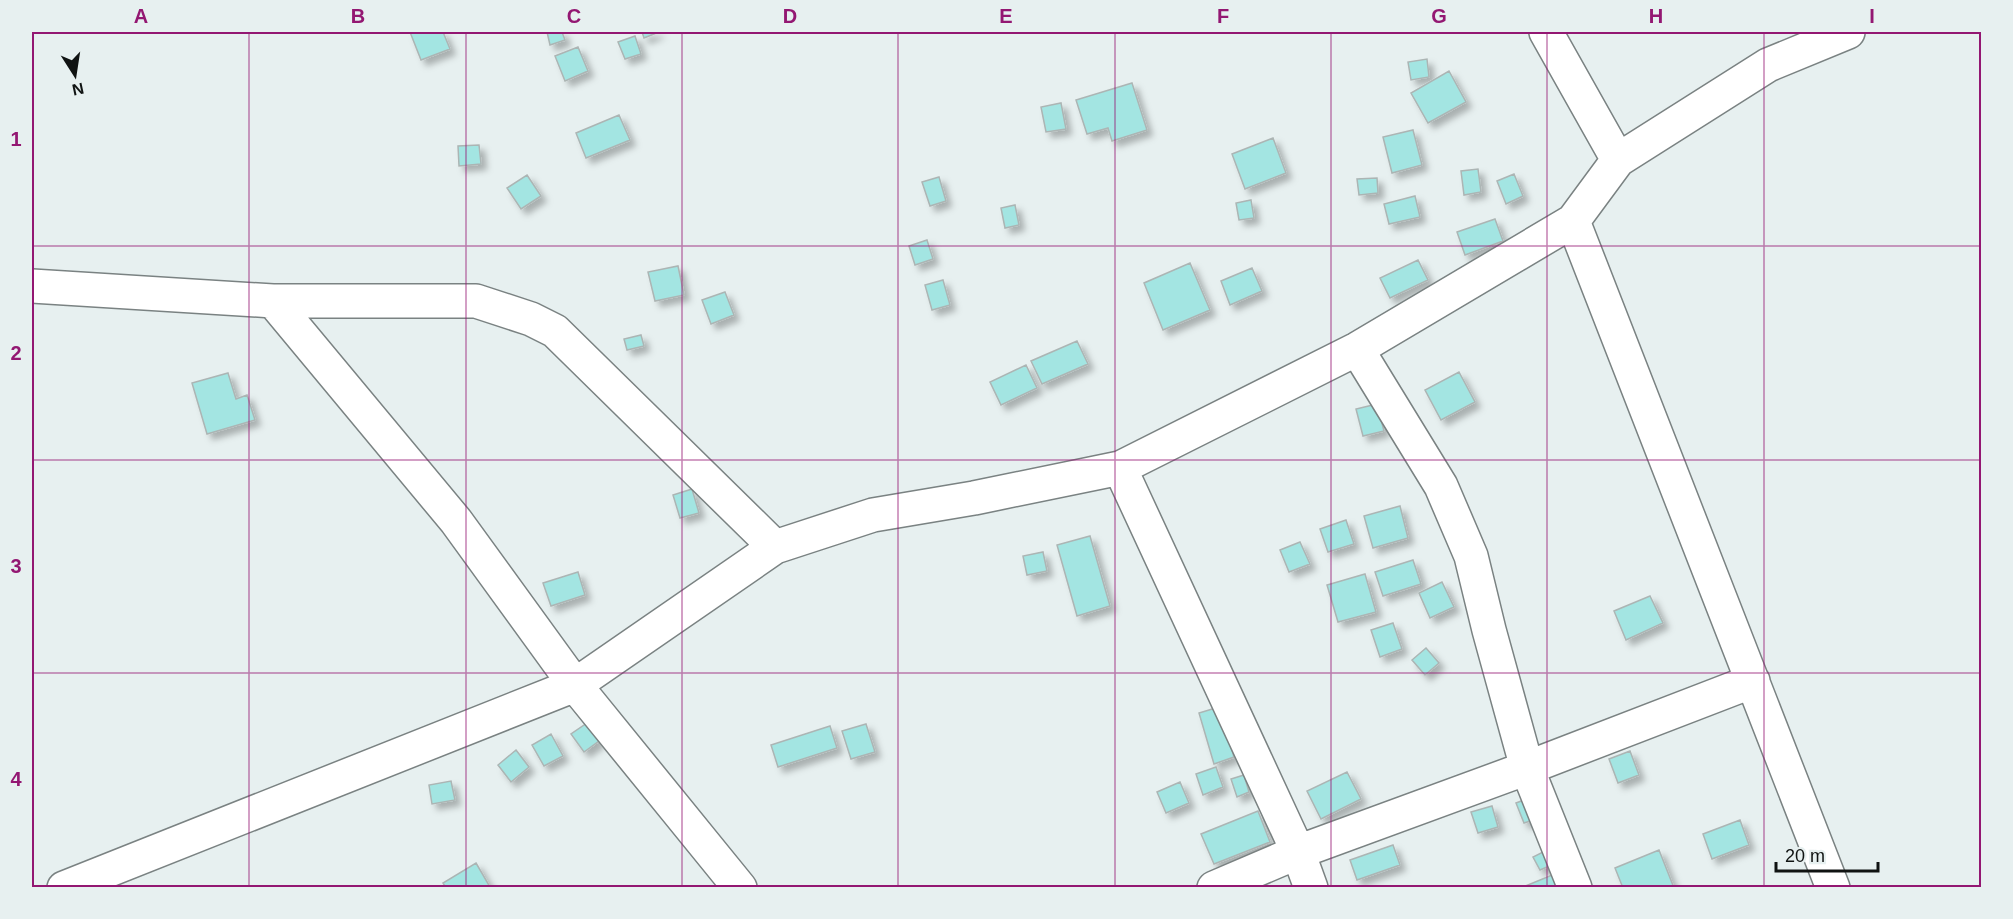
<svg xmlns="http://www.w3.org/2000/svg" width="2013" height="919" font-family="Arial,sans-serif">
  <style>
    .building { fill: #a3e5e2; stroke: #acb5b4; stroke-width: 1.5; filter: url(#shadow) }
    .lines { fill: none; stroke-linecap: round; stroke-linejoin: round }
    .minor-casing { stroke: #7a8282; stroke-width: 36 }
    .minor { stroke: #fff; stroke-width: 33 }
    .grid { fill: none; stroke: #931772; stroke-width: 1.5; stroke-opacity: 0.55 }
    .neatline { fill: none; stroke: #931772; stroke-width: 2 }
    .grid-label { font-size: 20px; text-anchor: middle; font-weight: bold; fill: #931772 }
  </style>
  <defs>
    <filter id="shadow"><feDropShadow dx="5.5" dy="5.5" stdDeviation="3" flood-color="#0004"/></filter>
  </defs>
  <rect width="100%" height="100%" fill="#e7f0f0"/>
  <path class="building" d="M 410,32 L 443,32 L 450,49 L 421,60 Z
    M 547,32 L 562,32 L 565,40 L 550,45 Z
    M 642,32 L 659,32 L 644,38 Z
    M 635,36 L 641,54 L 625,59 L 618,42 Z
    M 578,47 L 588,71 L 565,81 L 555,56 Z
    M 1427,59 L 1429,77 L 1411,80 L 1408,62 Z
    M 1449,71 L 1466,102 L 1428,123 L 1411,93 Z
    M 1132,83 L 1147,130 L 1112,141 L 1108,128 L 1087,134 L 1076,100 Z
    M 1061,103 L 1066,129 L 1046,132 L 1041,107 Z
    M 619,115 L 630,140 L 586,158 L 576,133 Z
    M 1413,130 L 1422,165 L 1392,173 L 1383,137 Z
    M 1273,138 L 1286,173 L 1245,189 L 1232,154 Z
    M 479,145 L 481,164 L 459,166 L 458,146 Z
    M 1478,169 L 1481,192 L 1464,195 L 1461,171 Z
    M 1514,174 L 1523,196 L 1506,204 L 1497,181 Z
    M 527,175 L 541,196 L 521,209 L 507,188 Z
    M 939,177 L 946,201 L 930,206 L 922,182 Z
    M 1377,178 L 1378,193 L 1359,195 L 1357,179 Z
    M 1415,196 L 1420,217 L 1389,224 L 1384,204 Z
    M 1251,200 L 1254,218 L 1239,220 L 1236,203 Z
    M 1015,205 L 1019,225 L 1005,228 L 1001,208 Z
    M 1495,219 L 1503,241 L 1465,255 L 1457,232 Z
    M 927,240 L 933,259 L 915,265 L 909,246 Z
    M 1418,260 L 1428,280 L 1390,298 L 1380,278 Z
    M 1190,263 L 1210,310 L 1163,330 L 1144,283 Z
    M 678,266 L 684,295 L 655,301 L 648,272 Z
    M 1252,268 L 1262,291 L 1230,305 L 1221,281 Z
    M 943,280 L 950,305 L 932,310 L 925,285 Z
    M 725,292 L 734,315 L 711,324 L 702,300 Z
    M 641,335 L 644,346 L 627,350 L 624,339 Z
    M 1077,341 L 1088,364 L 1042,384 L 1031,361 Z
    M 1026,365 L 1037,388 L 1001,405 L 990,382 Z
    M 1459,372 L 1475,402 L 1441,420 L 1425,390 Z
    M 228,373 L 236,399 L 247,395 L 255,420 L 207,434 L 192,383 Z
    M 1377,404 L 1384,431 L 1363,436 L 1356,409 Z
    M 692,489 L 699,513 L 680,518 L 673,495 Z
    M 1400,506 L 1408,538 L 1373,548 L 1364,516 Z
    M 1346,520 L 1354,544 L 1328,552 L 1320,529 Z
    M 1090,536 L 1110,606 L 1077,616 L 1057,545 Z
    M 1300,542 L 1310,564 L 1289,572 L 1280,550 Z
    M 1043,552 L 1047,571 L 1027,575 L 1023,556 Z
    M 1413,560 L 1421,584 L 1383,596 L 1375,572 Z
    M 578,572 L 585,595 L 551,606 L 543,583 Z
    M 1365,574 L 1376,612 L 1338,622 L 1327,585 Z
    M 1442,582 L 1454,607 L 1430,618 L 1419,593 Z
    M 1650,596 L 1663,623 L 1626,640 L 1614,611 Z
    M 1393,623 L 1402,649 L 1380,657 L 1371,630 Z
    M 1426,648 L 1439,663 L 1425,675 L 1412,660 Z
    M 1219,707 L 1234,757 L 1214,764 L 1199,713 Z
    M 587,723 L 599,741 L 584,752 L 571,734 Z
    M 866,724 L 875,752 L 851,759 L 842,731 Z
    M 830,726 L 837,748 L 778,767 L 771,745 Z
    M 551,734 L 563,756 L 544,766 L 532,745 Z
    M 516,750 L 529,767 L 511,782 L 498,765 Z
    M 1630,751 L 1639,775 L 1618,783 L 1609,759 Z
    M 1216,767 L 1223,787 L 1203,795 L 1196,774 Z
    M 1347,772 L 1361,799 L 1321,819 L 1307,791 Z
    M 1244,775 L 1249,792 L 1237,797 L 1231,779 Z
    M 451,781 L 455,800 L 432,804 L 429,785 Z
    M 1180,782 L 1189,803 L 1166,813 L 1157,792 Z
    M 1532,797 L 1539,818 L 1524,823 L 1516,803 Z
    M 1492,806 L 1498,827 L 1478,833 L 1471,812 Z
    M 1258,811 L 1270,842 L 1214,864 L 1201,834 Z
    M 1740,820 L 1749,845 L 1712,859 L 1703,834 Z
    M 1393,845 L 1400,865 L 1357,880 L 1350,860 Z
    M 1547,850 L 1554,864 L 1540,870 L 1533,857 Z
    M 1659,850 L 1674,888 L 1623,888 L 1615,868 Z
    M 476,863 L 490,887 L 446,888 L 443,883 Z
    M 1557,873 L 1563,888 L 1523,888 L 1523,887 Z"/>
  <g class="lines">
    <defs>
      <path id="minor" d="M 1546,32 L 1618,160 L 1768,65 L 1848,32
        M 1573,221 L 1833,888
        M 32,286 L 273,301 L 476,301 L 531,319 L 555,331 L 775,547 L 873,515 L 974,498 L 1120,468 L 1357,349 L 1573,221 L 1618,160
        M 273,301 L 456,521 L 575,685 L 740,888
        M 1357,349 L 1441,486 L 1471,556 L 1489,630 L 1527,768 L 1575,888
        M 1120,468 L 1298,852 L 1311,888
        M 64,888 L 575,685 L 775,547
        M 1214,888 L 1298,852 L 1527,768 L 1753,681"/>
    </defs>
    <use href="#minor" class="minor-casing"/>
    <use href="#minor" class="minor"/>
  </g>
  <path class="grid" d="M 249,32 L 249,888M 466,32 L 466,888M 682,32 L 682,888M 898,32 L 898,888M 1115,32 L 1115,888M 1331,32 L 1331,888M 1547,32 L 1547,888M 1764,32 L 1764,888M 32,246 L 1982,246M 32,460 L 1982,460M 32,673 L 1982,673"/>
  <rect width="2013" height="919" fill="none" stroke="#e7f0f0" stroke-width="66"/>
  <g transform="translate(75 75) rotate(168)" stroke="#e7f0f0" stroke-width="4.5" paint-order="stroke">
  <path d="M0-4.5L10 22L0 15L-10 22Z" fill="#101312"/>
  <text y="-9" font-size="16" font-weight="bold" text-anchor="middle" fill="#101312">N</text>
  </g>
  <path d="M1776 862v9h102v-9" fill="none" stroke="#101312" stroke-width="3"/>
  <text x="1785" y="862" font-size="18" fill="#101312" stroke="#e7f0f0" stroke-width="4.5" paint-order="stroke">20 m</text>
  <rect x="33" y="33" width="1947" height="853" class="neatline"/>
  <g class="grid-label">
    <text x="141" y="23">A</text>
    <text x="358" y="23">B</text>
    <text x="574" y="23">C</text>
    <text x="790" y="23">D</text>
    <text x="1006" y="23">E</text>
    <text x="1223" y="23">F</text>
    <text x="1439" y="23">G</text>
    <text x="1656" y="23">H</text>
    <text x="1872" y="23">I</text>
    <text x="16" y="146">1</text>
    <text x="16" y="360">2</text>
    <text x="16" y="573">3</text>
    <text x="16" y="786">4</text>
  </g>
</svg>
